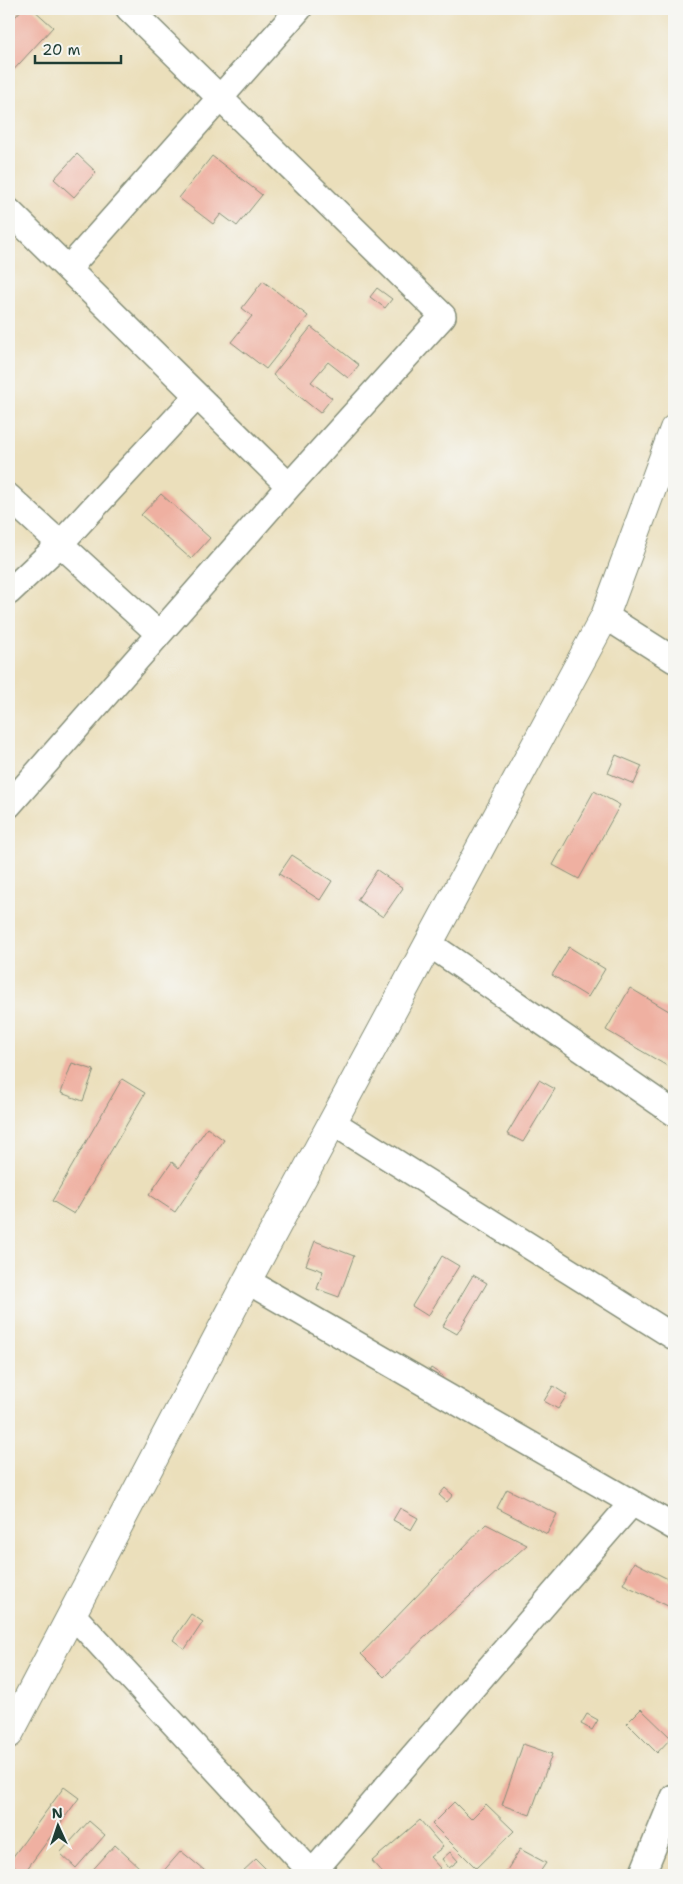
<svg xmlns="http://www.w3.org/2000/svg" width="683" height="1884" font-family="'Shantell Sans',sans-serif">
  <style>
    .building { fill: #efb0a1 }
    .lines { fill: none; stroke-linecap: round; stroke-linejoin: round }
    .street-casing { stroke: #858e78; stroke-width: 28 }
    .secondary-casing { stroke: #858e78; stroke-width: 30 }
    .street { stroke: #fff; stroke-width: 25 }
    .secondary { stroke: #fff; stroke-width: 28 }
  </style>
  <rect width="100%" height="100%" fill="#f6f6f2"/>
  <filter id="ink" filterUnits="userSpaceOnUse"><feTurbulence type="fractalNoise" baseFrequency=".02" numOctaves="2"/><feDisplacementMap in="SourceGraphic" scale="10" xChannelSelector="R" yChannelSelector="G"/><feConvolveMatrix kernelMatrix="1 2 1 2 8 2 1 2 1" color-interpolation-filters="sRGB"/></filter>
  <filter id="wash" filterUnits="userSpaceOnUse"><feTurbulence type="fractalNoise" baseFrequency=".0096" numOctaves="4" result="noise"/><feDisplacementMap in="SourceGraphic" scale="20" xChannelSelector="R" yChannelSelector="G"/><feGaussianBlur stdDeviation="1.12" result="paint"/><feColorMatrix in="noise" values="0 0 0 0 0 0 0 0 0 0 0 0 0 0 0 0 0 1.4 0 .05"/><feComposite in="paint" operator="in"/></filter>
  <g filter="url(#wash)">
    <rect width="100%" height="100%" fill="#ebdfbb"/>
    <g id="blocks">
      <path class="building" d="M 22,9 L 33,9 L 53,27 L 9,75 L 9,24 Z
        M 77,154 L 96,172 L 74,197 L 54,179 Z
        M 212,156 L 262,195 L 237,226 L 221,214 L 213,224 L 179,198 Z
        M 263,281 L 308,316 L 266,369 L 231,342 L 252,316 L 242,308 Z
        M 377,288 L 392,299 L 385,308 L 370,297 Z
        M 311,327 L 359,365 L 348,378 L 328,362 L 311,382 L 332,398 L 320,413 L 273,375 Z
        M 161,494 L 210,538 L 191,559 L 141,515 Z
        M 616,755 L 642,766 L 634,784 L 608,773 Z
        M 594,791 L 620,805 L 579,879 L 553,865 Z
        M 292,855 L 332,881 L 320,900 L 279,874 Z
        M 377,870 L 403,888 L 383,917 L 357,900 Z
        M 569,947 L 605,969 L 588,997 L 552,975 Z
        M 630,988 L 674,1014 L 674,1070 L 606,1030 Z
        M 72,1063 L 94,1070 L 83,1101 L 61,1093 Z
        M 122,1079 L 145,1093 L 74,1214 L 52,1201 Z
        M 539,1080 L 555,1089 L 523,1142 L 507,1134 Z
        M 207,1128 L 224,1140 L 175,1212 L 149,1195 L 172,1162 L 179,1168 Z
        M 315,1241 L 354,1256 L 339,1297 L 317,1289 L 323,1271 L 306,1265 Z
        M 442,1256 L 459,1266 L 428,1316 L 412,1306 Z
        M 473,1275 L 487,1283 L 457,1334 L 443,1326 Z
        M 431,1368 L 443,1376 L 436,1387 L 424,1379 Z
        M 553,1386 L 567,1395 L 558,1409 L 544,1401 Z
        M 445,1488 L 453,1495 L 447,1502 L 439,1495 Z
        M 507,1489 L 557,1514 L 547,1534 L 497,1508 Z
        M 400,1508 L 418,1518 L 411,1530 L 393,1520 Z
        M 486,1524 L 527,1545 L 431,1631 L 384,1677 L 361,1654 Z
        M 634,1562 L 674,1582 L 674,1609 L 623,1584 Z
        M 191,1614 L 203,1622 L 185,1649 L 173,1640 Z
        M 674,1663 L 674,1675 L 670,1674 Z
        M 641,1709 L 671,1738 L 657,1753 L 627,1723 Z
        M 587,1714 L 598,1720 L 592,1730 L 581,1724 Z
        M 523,1744 L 552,1754 L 530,1815 L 502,1805 Z
        M 64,1787 L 79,1798 L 24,1873 L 9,1862 Z
        M 454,1802 L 471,1819 L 486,1804 L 514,1831 L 476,1868 L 432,1824 Z
        M 420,1820 L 443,1847 L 430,1857 L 440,1868 L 432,1875 L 384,1875 L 372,1861 Z
        M 89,1821 L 105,1835 L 76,1868 L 60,1853 Z
        M 115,1845 L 140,1868 L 134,1875 L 88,1875 Z
        M 520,1849 L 546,1863 L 538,1875 L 504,1875 Z
        M 181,1851 L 210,1875 L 160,1875 Z
        M 450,1852 L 458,1861 L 449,1868 L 442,1859 Z
        M 256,1859 L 266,1869 L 259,1875 L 243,1875 L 241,1873 Z"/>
    </g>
  </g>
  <g filter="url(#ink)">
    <use href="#blocks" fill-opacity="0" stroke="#858e78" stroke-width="1"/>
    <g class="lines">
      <defs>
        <path id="street" d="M 9,211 L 289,486
          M 68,269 L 299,9
          M 9,497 L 159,634
          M 9,592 L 60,544 L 197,396
          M 605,616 L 674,660
          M 9,805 L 289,486 L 443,316 L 129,9
          M 428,943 L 674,1113
          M 332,1122 L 674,1337
          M 247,1281 L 674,1527
          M 72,1614 L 314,1875
          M 312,1873 L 632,1503
          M 642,1875 L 674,1797"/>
        <path id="secondary" d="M 9,1734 L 247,1281 L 605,616 L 674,429"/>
      </defs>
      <use href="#street" class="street-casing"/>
      <use href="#secondary" class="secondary-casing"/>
      <use href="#street" class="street"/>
      <use href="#secondary" class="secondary"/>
    </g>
  </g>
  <rect width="683" height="1884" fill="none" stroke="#f6f6f2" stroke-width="30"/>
  <g transform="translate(58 1826) rotate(357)" stroke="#f6f6f2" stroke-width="4" paint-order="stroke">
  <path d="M0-4L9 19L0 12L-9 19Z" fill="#1f3d34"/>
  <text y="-8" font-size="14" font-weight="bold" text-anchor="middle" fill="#1f3d34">N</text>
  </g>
  <path d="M35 55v8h86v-8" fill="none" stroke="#1f3d34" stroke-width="2.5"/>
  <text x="42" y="55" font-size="15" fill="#1f3d34" stroke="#f6f6f2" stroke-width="4" paint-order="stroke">20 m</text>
</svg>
